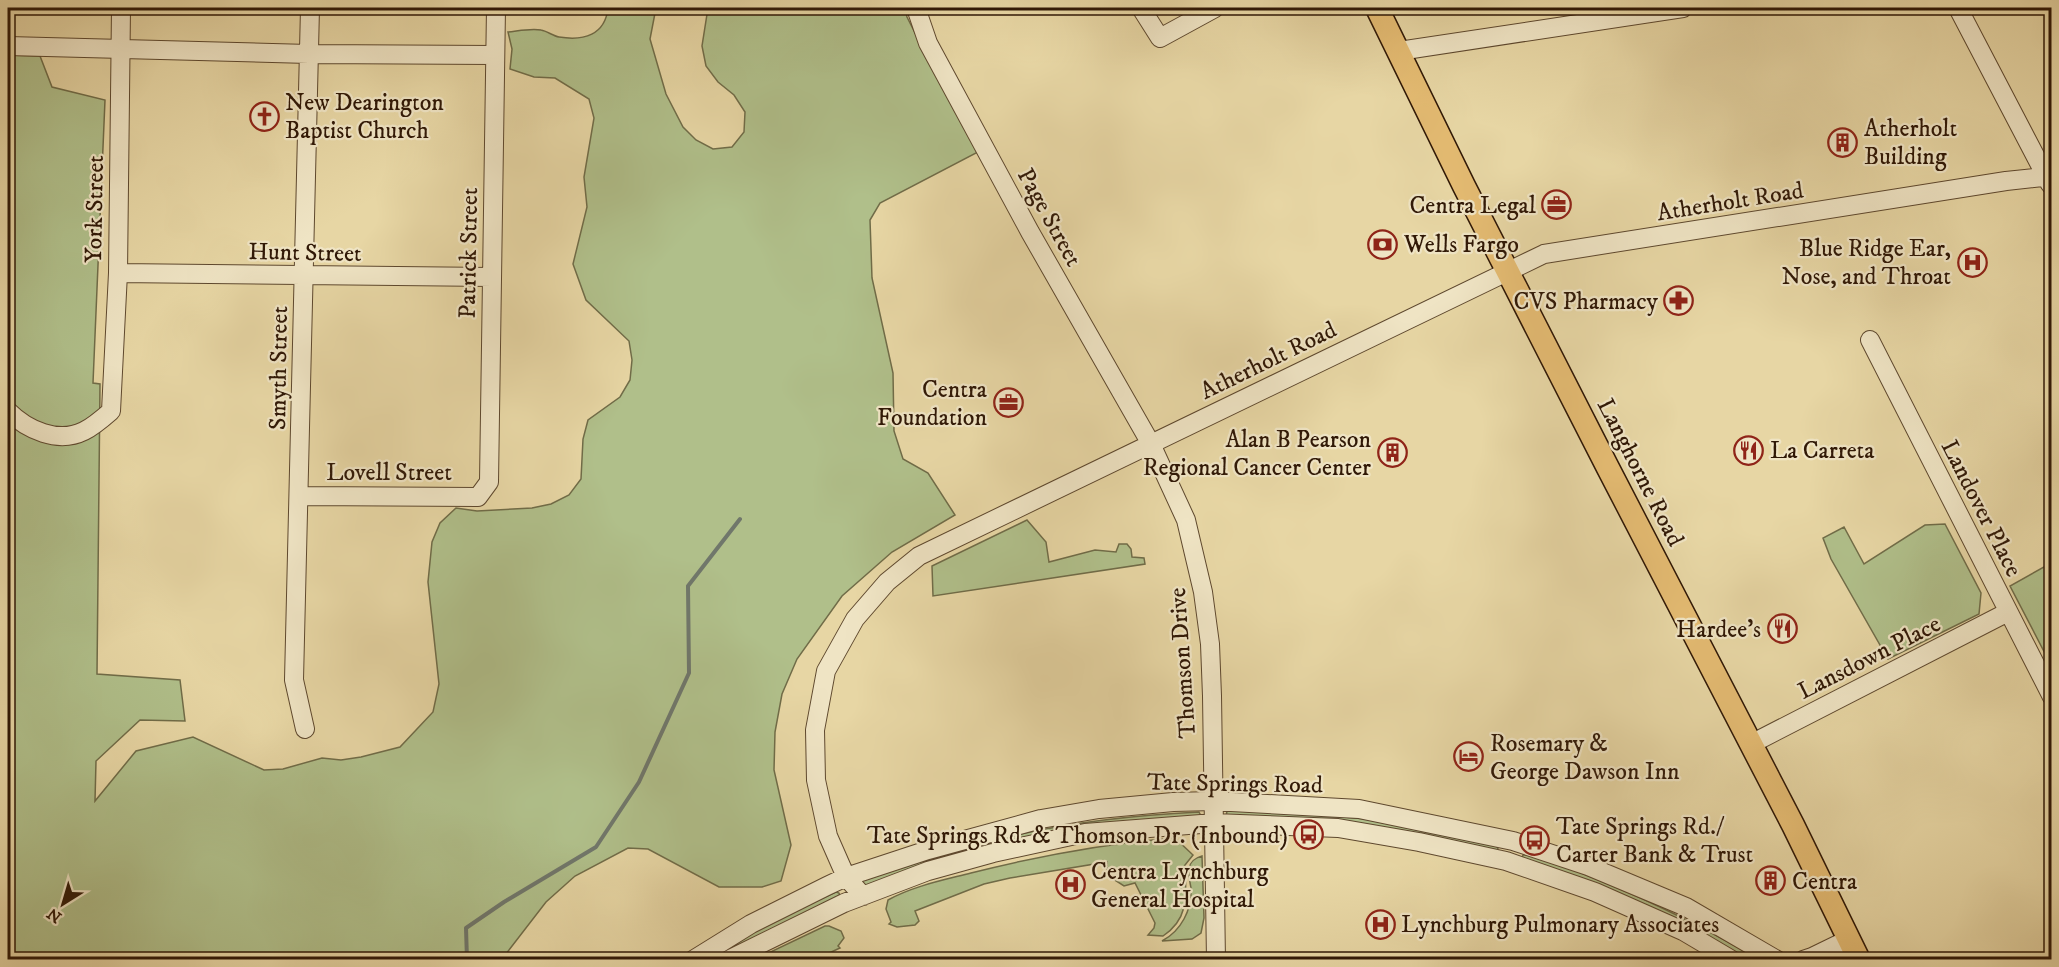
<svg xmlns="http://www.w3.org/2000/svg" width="2059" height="967" font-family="'IM FELL DW Pica',serif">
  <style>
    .green { fill: #b0bf8a; stroke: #706c48; stroke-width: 1.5 }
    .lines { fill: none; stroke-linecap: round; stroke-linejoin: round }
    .stream { stroke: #70776b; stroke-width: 4 }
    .minor-casing { stroke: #5e482e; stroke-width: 20 }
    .major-casing { stroke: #301806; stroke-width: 25 }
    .minor { stroke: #efe4c4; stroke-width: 18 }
    .major { stroke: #e4bb72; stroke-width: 22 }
    .labels { text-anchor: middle; stroke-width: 4.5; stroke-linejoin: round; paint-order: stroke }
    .poi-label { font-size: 24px; fill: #301806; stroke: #efe4c4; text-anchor: start }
    .street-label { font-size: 24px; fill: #301806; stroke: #efe4c4 }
  </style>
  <rect width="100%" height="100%" fill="#e7d6a4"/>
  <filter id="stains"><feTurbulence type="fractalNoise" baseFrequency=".00333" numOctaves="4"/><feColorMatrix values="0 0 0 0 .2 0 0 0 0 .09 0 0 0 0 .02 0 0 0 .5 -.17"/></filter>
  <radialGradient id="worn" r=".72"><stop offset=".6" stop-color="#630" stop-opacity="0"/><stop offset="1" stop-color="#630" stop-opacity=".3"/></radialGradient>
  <path class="green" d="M 608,8 L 656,8 L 650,39 L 666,94 L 683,127 L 696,140 L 713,149 L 732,147 L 744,132 L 745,112 L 734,95 L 718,82 L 706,66 L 702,46 L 708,8 L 905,8 L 907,17 L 952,106 L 978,152 L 880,203 L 870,220 L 872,278 L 893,373 L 894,431 L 903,459 L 928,473 L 955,515 L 892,552 L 842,596 L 797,659 L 782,694 L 775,732 L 774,770 L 791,845 L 781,881 L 762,887 L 719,887 L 648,849 L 628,848 L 575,876 L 546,902 L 502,959 L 8,960 L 8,55 L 40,56 L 52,87 L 105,100 L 93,383 L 100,384 L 97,674 L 180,680 L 185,721 L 140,720 L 96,761 L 95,801 L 136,751 L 193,737 L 264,770 L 283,769 L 322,758 L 341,760 L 361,757 L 400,747 L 433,712 L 439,684 L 428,582 L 432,542 L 440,523 L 456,508 L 477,511 L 532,508 L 551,504 L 569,495 L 581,479 L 583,439 L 588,420 L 620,397 L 630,380 L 632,360 L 629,341 L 586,300 L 573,264 L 587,207 L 584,177 L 594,118 L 589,99 L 555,78 L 534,77 L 510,69 L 512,49 L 508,32 C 518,31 531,28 541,30 C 547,31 553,36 559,37 C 584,41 605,35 608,8 Z
    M 1027,520 L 1046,542 L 1049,562 L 1095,550 L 1116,552 L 1119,544 L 1127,544 L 1131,549 L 1132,557 L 1144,558 L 1145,564 L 933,596 L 932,566 Z
    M 1945,524 L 1981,593 L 1979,614 L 1888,659 L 1831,559 L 1823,538 L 1844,527 L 1864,564 L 1925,525 Z
    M 2051,563 L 2051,665 L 2010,586 Z
    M 1227,811 L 1288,812 L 1366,819 L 1496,846 L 1498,848 L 1497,852 L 1226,816 Z
    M 1199,812 L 1201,816 L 865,888 L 861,884 L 862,881 C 915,863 967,845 1021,834 C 1080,821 1139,815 1199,812 Z
    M 1172,838 L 1177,840 L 1193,855 L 1185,865 C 1186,894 1190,918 1163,936 L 1148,935 L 1154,928 L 1155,923 L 1135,883 L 1124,886 L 1107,875 L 1107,862 L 1010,878 L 984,884 L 915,911 L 919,921 L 915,925 L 897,927 L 889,924 L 891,922 L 886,909 L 888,900 C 913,886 944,880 971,873 C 1038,856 1104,844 1172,838 Z
    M 1523,855 C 1540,855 1560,866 1576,871 C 1636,894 1692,921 1748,953 L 1754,959 L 1747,959 L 1684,925 L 1522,858 Z
    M 1202,856 L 1204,918 L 1201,933 L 1192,939 L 1162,941 C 1181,931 1192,910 1191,888 C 1190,882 1188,875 1189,869 C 1190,861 1195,858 1202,856 Z
    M 836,892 L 839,893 L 840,896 L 717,959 L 703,960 L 770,922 Z
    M 825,926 L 829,926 L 841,931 L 844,938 L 838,946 L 840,948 L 816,959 L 764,959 L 762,956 Z"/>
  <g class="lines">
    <path class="stream" d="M 467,960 L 466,928 L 504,902 L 596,847 L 639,782 L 689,673 L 688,586 L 740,519"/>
    <defs>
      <path id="minor" d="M 916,8 L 928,43 L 1030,232 L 1151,444 L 1186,520 L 1203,592 L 1210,644 L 1212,696 L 1216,960
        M 1141,8 L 1160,38 L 1215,8
        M 1958,8 L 2050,184
        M 8,46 L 309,54 L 495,55
        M 1399,51 L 1683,8
        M 118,273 L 492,277
        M 1870,340 L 2052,697
        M 8,411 C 27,430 58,444 84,431 C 94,426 103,418 111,411 L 118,273 L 121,8
        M 300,496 L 478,497 L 489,482 L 496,8
        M 305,729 L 294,680 L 310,8
        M 1751,744 L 2008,612
        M 863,896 L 846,877 L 828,836 L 816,780 L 815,730 L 826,671 L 855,619 L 887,582 L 919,556 L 1544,254 L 2006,181 L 2052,176
        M 693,960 L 751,924 L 827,886 L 846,877 L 928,850 L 1041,819 L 1099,809 L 1173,802 L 1213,801 L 1359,809 L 1513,841 L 1588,866 L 1686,907 L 1777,960
        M 728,960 L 844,903 L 928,871 L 993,853 L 1085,833 L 1214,823 L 1338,828 L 1419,842 L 1506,861 L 1595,892 L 1683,931 L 1732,960
        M 1803,960 L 1812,957 L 1849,939"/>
      <path id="major" d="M 1377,8 L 1464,186 L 1608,468 L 1793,825 L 1859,960"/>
    </defs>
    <use href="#minor" class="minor-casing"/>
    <use href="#major" class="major-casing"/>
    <use href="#minor" class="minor"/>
    <use href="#major" class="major"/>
  </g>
  <defs>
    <symbol id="church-ring" viewBox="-11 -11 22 22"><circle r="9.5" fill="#efe4c4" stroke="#8f2418" stroke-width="1.5"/><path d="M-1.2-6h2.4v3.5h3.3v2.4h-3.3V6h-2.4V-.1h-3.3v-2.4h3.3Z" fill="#8f2418"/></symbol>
    <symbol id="building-ring" viewBox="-11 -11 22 22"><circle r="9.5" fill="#efe4c4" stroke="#8f2418" stroke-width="1.5"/><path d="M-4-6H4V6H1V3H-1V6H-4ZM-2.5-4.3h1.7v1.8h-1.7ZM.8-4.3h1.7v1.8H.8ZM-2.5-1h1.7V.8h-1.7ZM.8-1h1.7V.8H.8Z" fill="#8f2418"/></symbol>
    <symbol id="office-ring" viewBox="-11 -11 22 22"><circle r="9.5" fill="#efe4c4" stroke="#8f2418" stroke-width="1.5"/><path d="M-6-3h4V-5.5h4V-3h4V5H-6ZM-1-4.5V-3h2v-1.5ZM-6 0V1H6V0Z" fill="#8f2418"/></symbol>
    <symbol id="bank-ring" viewBox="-11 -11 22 22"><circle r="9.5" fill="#efe4c4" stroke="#8f2418" stroke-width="1.5"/><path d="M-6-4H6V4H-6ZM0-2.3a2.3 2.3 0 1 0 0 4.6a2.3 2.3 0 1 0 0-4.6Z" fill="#8f2418"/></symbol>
    <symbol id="hospital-ring" viewBox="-11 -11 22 22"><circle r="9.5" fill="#efe4c4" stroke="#8f2418" stroke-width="1.5"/><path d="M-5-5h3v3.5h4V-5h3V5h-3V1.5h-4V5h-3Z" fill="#8f2418"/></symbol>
    <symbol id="pharmacy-ring" viewBox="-11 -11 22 22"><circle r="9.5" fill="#efe4c4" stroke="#8f2418" stroke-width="1.5"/><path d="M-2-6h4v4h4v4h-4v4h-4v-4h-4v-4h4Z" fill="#8f2418"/></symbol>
    <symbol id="restaurant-ring" viewBox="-11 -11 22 22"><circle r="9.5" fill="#efe4c4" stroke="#8f2418" stroke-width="1.5"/><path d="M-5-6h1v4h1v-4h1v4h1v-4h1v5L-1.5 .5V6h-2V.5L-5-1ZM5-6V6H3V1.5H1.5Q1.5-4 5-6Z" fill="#8f2418"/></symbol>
    <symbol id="hotel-ring" viewBox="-11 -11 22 22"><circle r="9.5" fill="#efe4c4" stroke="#8f2418" stroke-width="1.5"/><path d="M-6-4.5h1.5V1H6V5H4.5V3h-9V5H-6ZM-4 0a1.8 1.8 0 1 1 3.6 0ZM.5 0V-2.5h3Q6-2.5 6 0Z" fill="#8f2418"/></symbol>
    <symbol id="bus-ring" viewBox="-11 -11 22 22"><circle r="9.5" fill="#efe4c4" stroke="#8f2418" stroke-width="1.5"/><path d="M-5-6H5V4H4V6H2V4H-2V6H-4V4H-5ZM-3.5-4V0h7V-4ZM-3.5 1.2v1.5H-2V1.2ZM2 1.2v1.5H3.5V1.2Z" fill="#8f2418"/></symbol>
  </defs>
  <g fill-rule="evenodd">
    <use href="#church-ring" x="248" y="100" width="33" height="33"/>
    <use href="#building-ring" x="1826" y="126" width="33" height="33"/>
    <use href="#office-ring" x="1540" y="188" width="33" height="33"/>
    <use href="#bank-ring" x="1366" y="228" width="33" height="33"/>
    <use href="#hospital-ring" x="1956" y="246" width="33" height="33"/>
    <use href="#pharmacy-ring" x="1662" y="284" width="33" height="33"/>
    <use href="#office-ring" x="992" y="386" width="33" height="33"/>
    <use href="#restaurant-ring" x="1732" y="434" width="33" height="33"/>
    <use href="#building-ring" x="1376" y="436" width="33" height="33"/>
    <use href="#restaurant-ring" x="1766" y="612" width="33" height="33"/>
    <use href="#hotel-ring" x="1452" y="740" width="33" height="33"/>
    <use href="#bus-ring" x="1292" y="818" width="33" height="33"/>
    <use href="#bus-ring" x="1518" y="824" width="33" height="33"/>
    <use href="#building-ring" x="1754" y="864" width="33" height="33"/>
    <use href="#hospital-ring" x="1054" y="868" width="33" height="33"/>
    <use href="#hospital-ring" x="1364" y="908" width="33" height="33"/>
  </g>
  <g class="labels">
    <g class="poi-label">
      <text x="285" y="110">New Dearington<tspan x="285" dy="28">Baptist Church</tspan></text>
      <text x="1864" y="136">Atherholt<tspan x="1864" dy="28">Building</tspan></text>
      <text x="1536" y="213" text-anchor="end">Centra Legal</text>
      <text x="1404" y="252">Wells Fargo</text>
      <text x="1951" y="256" text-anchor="end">Blue Ridge Ear,<tspan x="1951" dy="28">Nose, and Throat</tspan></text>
      <text x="1658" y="309" text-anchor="end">CVS Pharmacy</text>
      <text x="987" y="397" text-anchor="end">Centra<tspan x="987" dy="28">Foundation</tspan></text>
      <text x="1371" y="447" text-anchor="end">Alan B Pearson<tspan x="1371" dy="28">Regional Cancer Center</tspan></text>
      <text x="1770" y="458">La Carreta</text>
      <text x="1761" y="637" text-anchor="end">Hardee's</text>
      <text x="1490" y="751">Rosemary &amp;<tspan x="1490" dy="28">George Dawson Inn</tspan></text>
      <text x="1556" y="834">Tate Springs Rd./<tspan x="1556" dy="28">Carter Bank &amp; Trust</tspan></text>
      <text x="1288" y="843" text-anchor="end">Tate Springs Rd. &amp; Thomson Dr. (Inbound)</text>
      <text x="1091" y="879">Centra Lynchburg<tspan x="1091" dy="28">General Hospital</tspan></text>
      <text x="1792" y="889">Centra</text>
      <text x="1401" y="932">Lynchburg Pulmonary Associates</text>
    </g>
    <g class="street-label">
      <text transform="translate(1730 201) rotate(-9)" y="8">Atherholt Road</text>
      <text transform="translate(94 209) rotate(-89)" y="8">York Street</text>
      <text transform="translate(1050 217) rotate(61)" y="8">Page Street</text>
      <text transform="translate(305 252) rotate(1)" y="8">Hunt Street</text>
      <text transform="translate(468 253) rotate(-89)" y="8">Patrick Street</text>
      <text transform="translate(1268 360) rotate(-26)" y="8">Atherholt Road</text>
      <text transform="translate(278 368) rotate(-89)" y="8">Smyth Street</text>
      <text x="389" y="480">Lovell Street</text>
      <text transform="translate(1641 472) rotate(63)" y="8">Langhorne Road</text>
      <text transform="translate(1982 508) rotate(63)" y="8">Landover Place</text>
      <text transform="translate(1869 657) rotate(-27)" y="8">Lansdown Place</text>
      <text transform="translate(1182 663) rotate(-94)" y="8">Thomson Drive</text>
      <text transform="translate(1235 783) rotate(1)" y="8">Tate Springs Road</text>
    </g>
  </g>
  <rect width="2059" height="967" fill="none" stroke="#e7d6a4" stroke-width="30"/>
  <rect x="9" y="9" width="2041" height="949" fill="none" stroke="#301806" stroke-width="3"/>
  <rect x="15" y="15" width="2029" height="937" fill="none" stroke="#301806" stroke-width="1.5"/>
  <g transform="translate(63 904) rotate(217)" stroke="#efe4c4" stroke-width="4.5" paint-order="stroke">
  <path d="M0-4.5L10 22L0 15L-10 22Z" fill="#301806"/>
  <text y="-9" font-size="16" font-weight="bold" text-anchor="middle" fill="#301806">N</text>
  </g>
  <rect width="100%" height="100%" filter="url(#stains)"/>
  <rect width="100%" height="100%" fill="url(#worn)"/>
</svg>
